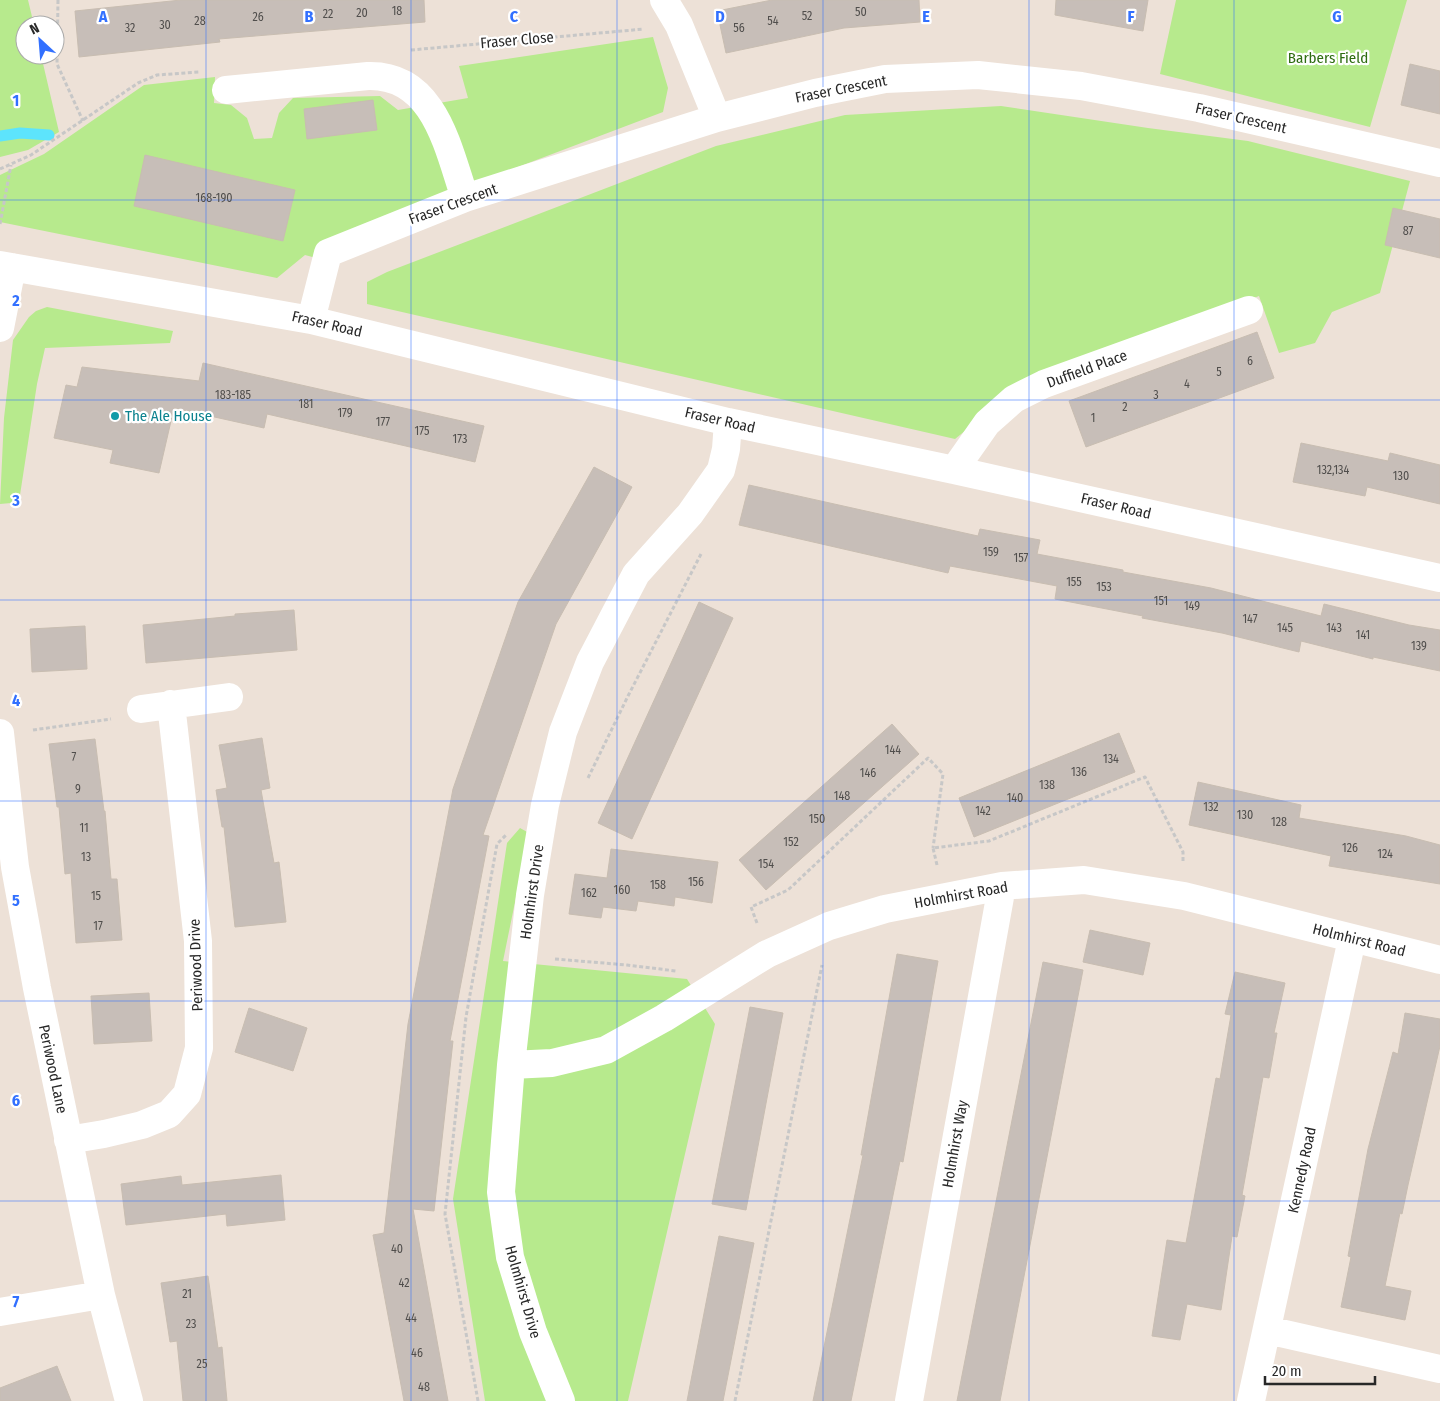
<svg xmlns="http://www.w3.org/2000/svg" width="1440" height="1401" font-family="'Fira Sans Condensed',sans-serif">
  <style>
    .green { fill: #b7ea8d }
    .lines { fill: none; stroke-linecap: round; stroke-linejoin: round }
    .stream { stroke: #5de4fc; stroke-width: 11 }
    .building { fill: #c7beb8; stroke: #c8bdb1 }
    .path { stroke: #c7c7c7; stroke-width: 3; stroke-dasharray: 4 2.5; stroke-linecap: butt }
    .street { stroke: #fff; stroke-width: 28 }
    .grid { fill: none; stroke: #3270ff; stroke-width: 1; stroke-opacity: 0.55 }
    .culture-dot { fill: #0f9aa8; stroke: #fff; stroke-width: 2 }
    .labels { text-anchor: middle; stroke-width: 4.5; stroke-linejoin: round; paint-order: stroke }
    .number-label { font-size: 12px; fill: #504e4c }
    .street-label { font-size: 15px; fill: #282828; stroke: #fff }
    .park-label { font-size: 15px; fill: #2e6c11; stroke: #fff }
    .culture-label { font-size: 15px; fill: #0d838f; stroke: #fff; text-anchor: start }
    .grid-label { font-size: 16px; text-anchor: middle; font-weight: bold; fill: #3270ff; stroke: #fff; stroke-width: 4.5; stroke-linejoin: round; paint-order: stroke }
  </style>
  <rect width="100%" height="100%" fill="#ede1d7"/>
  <path class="green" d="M 0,0 L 28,0 L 34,25 L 25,25 L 25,55 L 41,55 L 59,132 L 28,150 L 0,157 Z
    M 1176,0 L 1407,0 L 1370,127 L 1160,74 Z
    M 653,37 L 668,88 L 663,112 L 346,232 L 316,258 L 305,255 L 277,278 L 0,222 L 0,175 L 44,154 L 144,85 L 215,77 L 214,103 L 231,105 L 247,118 L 254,139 L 272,138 L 279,113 L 293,98 L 380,96 L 398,110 L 468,98 L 459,66 Z
    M 1001,106 L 1148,128 L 1248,141 L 1410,181 L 1380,293 L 1332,312 L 1315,343 L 1279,353 L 1259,296 L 1024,383 L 955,439 L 367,304 L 367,282 L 387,272 L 716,146 L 845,115 Z
    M 47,307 L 173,331 L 170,343 L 45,348 L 37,384 L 20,495 L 11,503 L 0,504 L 4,418 L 13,340 L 29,317 L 36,311 Z
    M 520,828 L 529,833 L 503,961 L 687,979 L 715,1024 L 628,1401 L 485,1401 L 453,1199 L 507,843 Z"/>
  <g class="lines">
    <path class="stream" d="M 0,136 L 20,133 L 49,135"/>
  </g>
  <path class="building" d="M 181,0 L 424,0 L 425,22 L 219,39 L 220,42 L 79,57 L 75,11 Z
    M 772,0 L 919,0 L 920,22 L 844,28 L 726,53 L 717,11 Z
    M 1056,0 L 1148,0 L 1143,31 L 1055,15 Z
    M 1410,64 L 1440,71 L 1440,114 L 1401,105 Z
    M 373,100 L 377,130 L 307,139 L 304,109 Z
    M 145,155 L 295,190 L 283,241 L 134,206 Z
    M 1393,208 L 1440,219 L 1440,258 L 1385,245 Z
    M 1257,332 L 1274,378 L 1086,447 L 1069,401 Z
    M 203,363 L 484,426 L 475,462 L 267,414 L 264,428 L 174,408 L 159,473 L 110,463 L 113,450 L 54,438 L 66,385 L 77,387 L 82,367 L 199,381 Z
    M 1301,443 L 1388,461 L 1390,453 L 1440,465 L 1440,504 L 1367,487 L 1365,496 L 1293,482 Z
    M 594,467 L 632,487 L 556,624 L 483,835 L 489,836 L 450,1041 L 453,1041 L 434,1211 L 413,1209 L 448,1401 L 404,1401 L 373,1235 L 384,1233 L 408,1024 L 453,789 L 518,602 Z
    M 749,485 L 978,536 L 980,529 L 1040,540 L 1037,554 L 1123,570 L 1123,572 L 1211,588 L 1321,616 L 1324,604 L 1409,625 L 1440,630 L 1440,671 L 1373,657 L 1373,659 L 1301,641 L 1299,652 L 1222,633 L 1142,618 L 1143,616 L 1055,599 L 1057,586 L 950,566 L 948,573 L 739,525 Z
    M 699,602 L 733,618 L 632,839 L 598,823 Z
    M 294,610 L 297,650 L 146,663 L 143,625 L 235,616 L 235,614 Z
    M 85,626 L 87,669 L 32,672 L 30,629 Z
    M 892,724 L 919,754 L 766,890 L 739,860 Z
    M 1119,733 L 1135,772 L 974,837 L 959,798 Z
    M 262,738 L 270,788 L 261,790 L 274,863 L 279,862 L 286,922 L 235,927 L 224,827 L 222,827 L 216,790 L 227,788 L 219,745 Z
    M 95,739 L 104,811 L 105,811 L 111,879 L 117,879 L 122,940 L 76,943 L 71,873 L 65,874 L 59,807 L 57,807 L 49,744 Z
    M 1198,782 L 1301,805 L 1299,818 L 1406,836 L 1440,845 L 1440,884 L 1329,866 L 1331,856 L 1189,825 Z
    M 611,849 L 718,862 L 712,903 L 675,897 L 674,906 L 638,901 L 636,911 L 603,907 L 601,918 L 569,914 L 575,874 L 607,878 Z
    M 1090,930 L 1150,943 L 1143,975 L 1083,962 Z
    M 897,954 L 938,961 L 903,1162 L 900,1161 L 851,1401 L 813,1401 L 863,1155 L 861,1155 Z
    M 1043,962 L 1083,970 L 1000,1401 L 957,1401 Z
    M 1235,972 L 1285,983 L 1274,1033 L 1277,1033 L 1269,1078 L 1263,1077 L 1242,1195 L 1245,1196 L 1237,1237 L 1232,1236 L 1221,1310 L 1187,1304 L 1180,1340 L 1152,1336 L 1167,1240 L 1186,1243 L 1216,1078 L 1220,1079 L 1231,1015 L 1225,1014 Z
    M 149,993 L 152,1041 L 94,1044 L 91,996 Z
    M 750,1007 L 783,1013 L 746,1210 L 712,1204 Z
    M 249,1008 L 307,1028 L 293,1071 L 235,1052 Z
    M 1405,1013 L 1440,1019 L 1440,1046 L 1408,1185 L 1402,1214 L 1400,1213 L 1385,1286 L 1411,1291 L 1405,1320 L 1341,1307 L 1351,1257 L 1348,1256 L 1368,1149 L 1393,1052 L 1398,1054 Z
    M 281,1175 L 285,1220 L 227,1226 L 226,1214 L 126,1225 L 121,1184 L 181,1176 L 182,1185 Z
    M 719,1236 L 754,1243 L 723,1401 L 687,1401 Z
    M 208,1276 L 218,1348 L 222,1347 L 227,1401 L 183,1401 L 177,1341 L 170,1342 L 161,1283 Z
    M 57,1366 L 71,1401 L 0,1401 L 0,1388 Z"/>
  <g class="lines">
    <path class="path" d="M 58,0 L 57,64 L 83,121
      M 411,50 L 644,29
      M 0,169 L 31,155 L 138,83 L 157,75 L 199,72
      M 0,224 L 11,165
      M 33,730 L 111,719
      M 588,778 L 628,696 L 701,554
      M 937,865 L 933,848 L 989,841 L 1145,777 L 1183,852 L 1183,863
      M 757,923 L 751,907 L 788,890 L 928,758 L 943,774 L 933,848
      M 555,959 L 627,965 L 676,971
      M 478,1401 L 445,1214 L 466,1017 L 497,844 L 506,835
      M 735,1401 L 822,965"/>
    <path class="street" d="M 664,0 L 679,25 L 717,118
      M 226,90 L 368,76 C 435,74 448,149 465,198
      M 0,265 L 311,320 L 728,422 L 954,470 L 1440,578
      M 311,320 L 328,253 L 465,198 L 717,118 L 815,93 L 885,79 L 978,75 L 1081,86 L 1199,108 L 1440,163
      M 0,328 L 12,267
      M 954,470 L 987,423 L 1014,399 L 1044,384 L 1249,310
      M 141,709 L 229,697
      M 0,733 L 15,867 L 37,988 L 101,1295 L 129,1401
      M 511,1065 L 552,1063 L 606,1050 L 664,1018 L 767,954 L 829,926 L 885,909 L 1002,886 L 1084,880 L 1184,896 L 1440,960
      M 68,1140 L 104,1134 L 142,1125 L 169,1114 L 187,1094 L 199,1048 L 198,941 L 171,704
      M 0,1312 L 101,1295
      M 1267,1330 L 1440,1369
      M 561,1401 L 533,1332 L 510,1257 L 501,1192 L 511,1065 L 530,895 L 545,805 L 563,732 L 590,662 L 636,574 L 690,514 L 721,470 L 726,449 L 728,422
      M 909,1401 L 1002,886
      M 1251,1401 L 1352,939"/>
  </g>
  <path class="grid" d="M 206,0 L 206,1401M 411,0 L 411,1401M 617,0 L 617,1401M 823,0 L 823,1401M 1029,0 L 1029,1401M 1234,0 L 1234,1401M 0,200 L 1440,200M 0,400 L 1440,400M 0,600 L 1440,600M 0,801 L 1440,801M 0,1001 L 1440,1001M 0,1201 L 1440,1201"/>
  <circle class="culture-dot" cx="115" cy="416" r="5"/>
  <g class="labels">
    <g class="number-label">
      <text x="397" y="15">18</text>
      <text x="861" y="16">50</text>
      <text x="362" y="17">20</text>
      <text x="328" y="18">22</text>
      <text x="807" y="20">52</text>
      <text x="258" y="21">26</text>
      <text x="200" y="25">28</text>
      <text x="773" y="25">54</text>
      <text x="165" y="29">30</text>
      <text x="130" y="32">32</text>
      <text x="739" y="32">56</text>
      <text x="214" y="202">168-190</text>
      <text x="1408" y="235">87</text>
      <text x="1250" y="365">6</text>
      <text x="1219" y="376">5</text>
      <text x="1187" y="388">4</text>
      <text x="233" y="399">183-185</text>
      <text x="1156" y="399">3</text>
      <text x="306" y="408">181</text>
      <text x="1125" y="411">2</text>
      <text x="345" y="417">179</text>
      <text x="1093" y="422">1</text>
      <text x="383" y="426">177</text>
      <text x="422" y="435">175</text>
      <text x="460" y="443">173</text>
      <text x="1333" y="474">132,134</text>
      <text x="1401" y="480">130</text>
      <text x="991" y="556">159</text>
      <text x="1021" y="562">157</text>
      <text x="1074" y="586">155</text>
      <text x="1104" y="591">153</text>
      <text x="1161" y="605">151</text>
      <text x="1192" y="610">149</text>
      <text x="1250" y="623">147</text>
      <text x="1285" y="632">145</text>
      <text x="1334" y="632">143</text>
      <text x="1363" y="639">141</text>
      <text x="1419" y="650">139</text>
      <text x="893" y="754">144</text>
      <text x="74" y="761">7</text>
      <text x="1111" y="763">134</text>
      <text x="1079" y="776">136</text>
      <text x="868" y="777">146</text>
      <text x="1047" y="789">138</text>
      <text x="78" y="793">9</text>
      <text x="842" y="800">148</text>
      <text x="1015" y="802">140</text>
      <text x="1211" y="811">132</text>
      <text x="983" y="815">142</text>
      <text x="1245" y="819">130</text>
      <text x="817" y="823">150</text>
      <text x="1279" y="826">128</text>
      <text x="84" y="832">11</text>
      <text x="791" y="846">152</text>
      <text x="1350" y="852">126</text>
      <text x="1385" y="858">124</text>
      <text x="86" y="861">13</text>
      <text x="766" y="868">154</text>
      <text x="696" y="886">156</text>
      <text x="658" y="889">158</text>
      <text x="622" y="894">160</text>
      <text x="589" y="897">162</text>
      <text x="96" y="900">15</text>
      <text x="98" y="930">17</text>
      <text x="397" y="1253">40</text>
      <text x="404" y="1287">42</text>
      <text x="187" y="1298">21</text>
      <text x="411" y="1322">44</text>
      <text x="191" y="1328">23</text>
      <text x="417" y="1357">46</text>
      <text x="202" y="1368">25</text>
      <text x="424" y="1391">48</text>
    </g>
    <g class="street-label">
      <text transform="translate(517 40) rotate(-5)" y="5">Fraser Close</text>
      <text transform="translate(841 89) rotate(-11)" y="5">Fraser Crescent</text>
      <text transform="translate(1241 118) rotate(13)" y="5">Fraser Crescent</text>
      <text transform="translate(453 204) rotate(-20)" y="5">Fraser Crescent</text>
      <text transform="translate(327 324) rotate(13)" y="5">Fraser Road</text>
      <text transform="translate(1087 369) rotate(-20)" y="5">Duffield Place</text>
      <text transform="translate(720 420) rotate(13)" y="5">Fraser Road</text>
      <text transform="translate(1116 506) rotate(13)" y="5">Fraser Road</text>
      <text transform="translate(532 892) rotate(-82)" y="5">Holmhirst Drive</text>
      <text transform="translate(961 895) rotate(-10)" y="5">Holmhirst Road</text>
      <text transform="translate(1359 940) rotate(14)" y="5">Holmhirst Road</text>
      <text transform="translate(196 965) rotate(-92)" y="5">Periwood Drive</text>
      <text transform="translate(53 1069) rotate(78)" y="5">Periwood Lane</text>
      <text transform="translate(955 1144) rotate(-80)" y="5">Holmhirst Way</text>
      <text transform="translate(1302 1170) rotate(-78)" y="5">Kennedy Road</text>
      <text transform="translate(523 1292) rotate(74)" y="5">Holmhirst Drive</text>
    </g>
    <g class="park-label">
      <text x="1328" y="63">Barbers Field</text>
    </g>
    <g class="culture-label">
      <text x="125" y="421">The Ale House</text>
    </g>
  </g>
  <g class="grid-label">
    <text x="103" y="22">A</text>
    <text x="309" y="22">B</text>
    <text x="514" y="22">C</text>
    <text x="720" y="22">D</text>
    <text x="926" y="22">E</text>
    <text x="1131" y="22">F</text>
    <text x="1337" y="22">G</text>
    <text x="16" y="106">1</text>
    <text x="16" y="306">2</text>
    <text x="16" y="506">3</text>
    <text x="16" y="706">4</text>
    <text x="16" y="906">5</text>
    <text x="16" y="1106">6</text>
    <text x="16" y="1307">7</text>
  </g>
  <g transform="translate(40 40) rotate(334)"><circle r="24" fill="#ffffff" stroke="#a9a9a9"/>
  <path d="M0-4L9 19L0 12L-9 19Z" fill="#3270ff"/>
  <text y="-8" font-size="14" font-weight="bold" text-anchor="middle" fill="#282828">N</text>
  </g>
  <path d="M1265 1376v8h110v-8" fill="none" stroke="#282828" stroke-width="2.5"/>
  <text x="1272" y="1376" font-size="15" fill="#282828" stroke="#ffffff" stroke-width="4" paint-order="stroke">20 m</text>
</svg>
